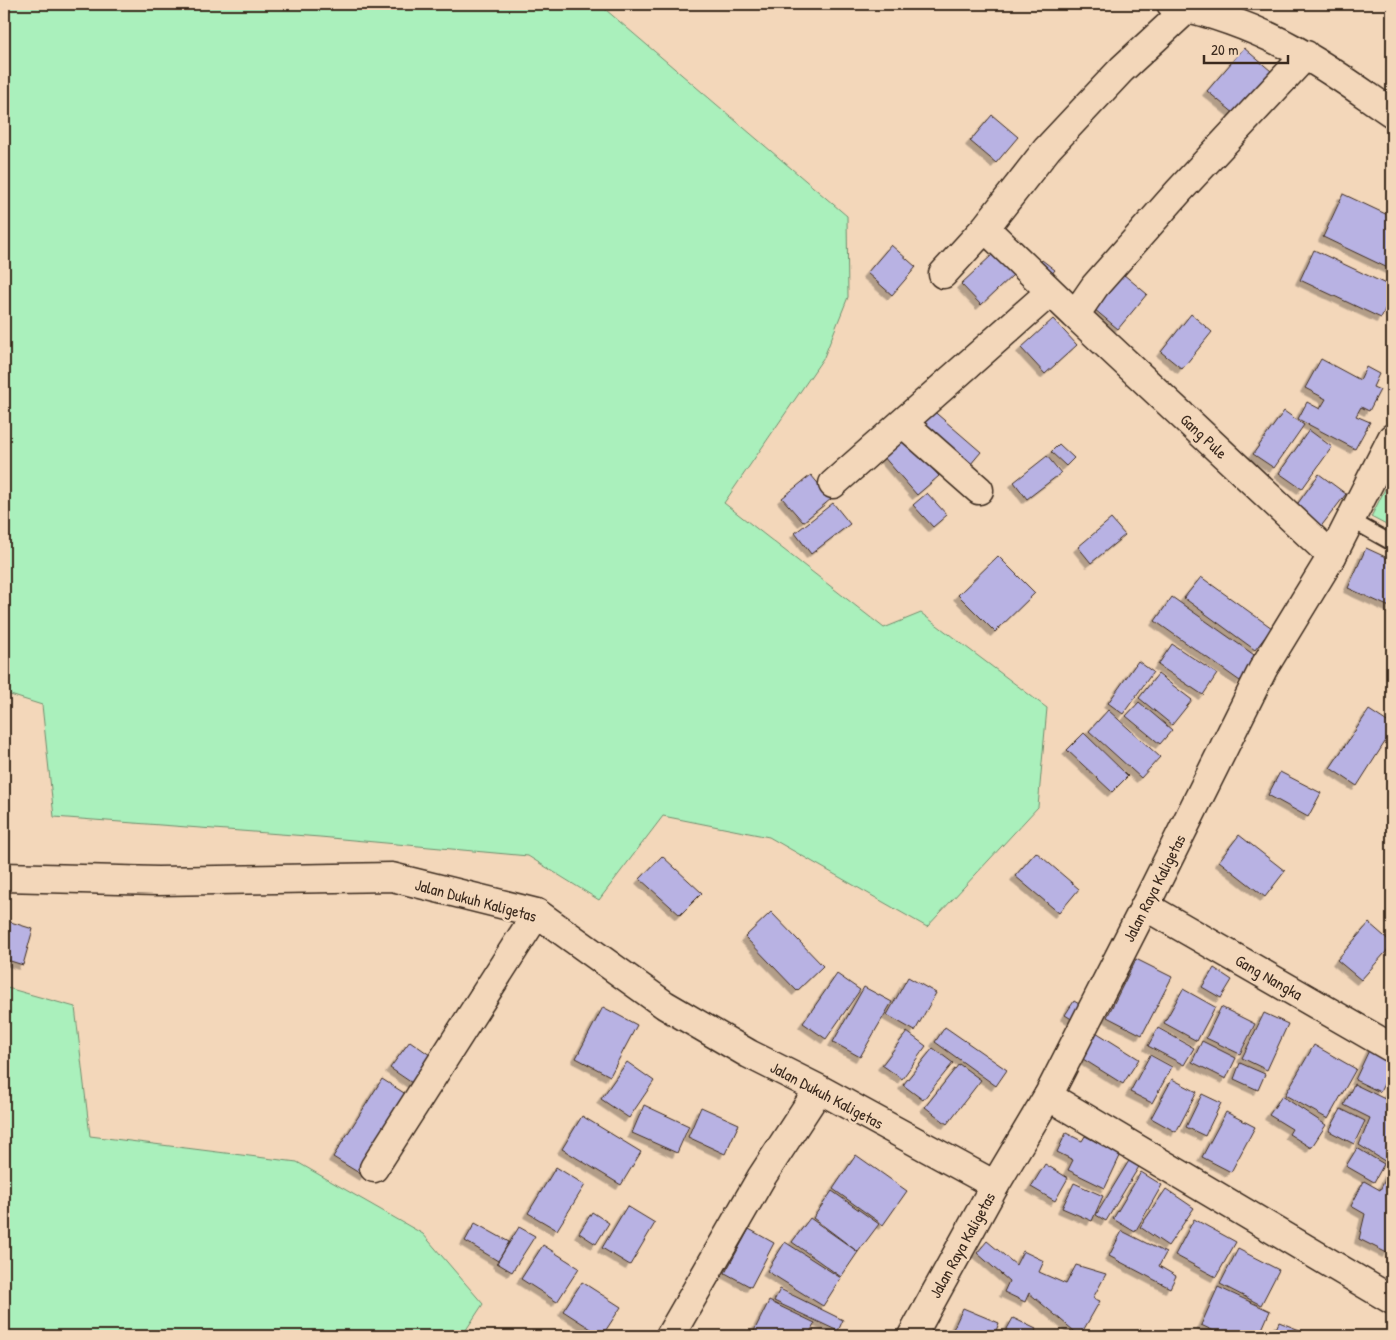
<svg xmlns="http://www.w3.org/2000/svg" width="1396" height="1340" font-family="'Patrick Hand',sans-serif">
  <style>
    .green { fill: #aaf0bc; stroke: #728d6d }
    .building { fill: #b8b2e3; stroke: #3b2a1e; filter: url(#shadow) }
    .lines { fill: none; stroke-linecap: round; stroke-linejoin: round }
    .lane-casing { stroke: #3b2a1e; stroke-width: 18 }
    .street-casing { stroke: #3b2a1e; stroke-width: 31 }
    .secondary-casing { stroke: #3b2a1e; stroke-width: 31 }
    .lane { stroke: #f3d7ba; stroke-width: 14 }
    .street { stroke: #f3d7ba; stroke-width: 28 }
    .secondary { stroke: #f3d7ba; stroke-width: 28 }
    .labels { text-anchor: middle; stroke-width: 5; stroke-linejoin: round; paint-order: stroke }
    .street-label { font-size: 16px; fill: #3b2a1e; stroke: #f3d7ba }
  </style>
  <defs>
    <filter id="shadow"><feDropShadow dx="-4.5" dy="4.5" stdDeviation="0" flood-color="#0004"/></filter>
  </defs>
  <rect width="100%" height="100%" fill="#f3d7ba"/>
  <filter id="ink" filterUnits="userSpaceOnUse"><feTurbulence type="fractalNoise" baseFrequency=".02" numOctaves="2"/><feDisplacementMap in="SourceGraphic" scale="10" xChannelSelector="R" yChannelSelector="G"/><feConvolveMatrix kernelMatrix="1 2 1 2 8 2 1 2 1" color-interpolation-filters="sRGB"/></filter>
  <g filter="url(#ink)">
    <path class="green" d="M 4,4 L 599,4 L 847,216 L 848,297 L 824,357 L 724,503 L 884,628 L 921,613 L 1047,708 L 1038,807 L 927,927 L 769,837 L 663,816 L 599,900 L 528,856 L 320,837 L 54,817 L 42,705 L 4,693 Z
      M 1387,485 L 1392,488 L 1392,528 L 1371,517 Z
      M 4,987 L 75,1007 L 90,1136 L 297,1162 L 423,1234 L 483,1304 L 462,1336 L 4,1336 Z"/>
    <path class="building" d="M 1244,48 L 1271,71 L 1235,114 L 1207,91 Z
      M 992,115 L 1018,137 L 996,163 L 970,141 Z
      M 1343,194 L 1392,217 L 1392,270 L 1323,237 Z
      M 891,245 L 916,267 L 892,295 L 867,273 Z
      M 1314,250 L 1392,287 L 1392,294 L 1381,318 L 1300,280 Z
      M 993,254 L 1013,275 L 981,305 L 961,284 Z
      M 1042,260 L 1055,270 L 1047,280 L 1035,268 Z
      M 1117,269 L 1147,294 L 1118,329 L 1088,304 Z
      M 1191,314 L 1212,332 L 1182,369 L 1161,352 Z
      M 1053,319 L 1077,345 L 1045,374 L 1021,348 Z
      M 1321,359 L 1360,380 L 1366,367 L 1379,374 L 1373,387 L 1380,390 L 1369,411 L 1361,407 L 1356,416 L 1370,422 L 1355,449 L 1298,419 L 1307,402 L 1320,409 L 1326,399 L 1305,388 Z
      M 930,408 L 981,452 L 965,471 L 914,427 Z
      M 1284,411 L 1304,425 L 1274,468 L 1253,454 Z
      M 1309,430 L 1332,447 L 1302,489 L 1279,473 Z
      M 904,436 L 939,476 L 917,495 L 882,455 Z
      M 1059,444 L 1074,458 L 1066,466 L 1051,452 Z
      M 1047,456 L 1061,473 L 1027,499 L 1014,482 Z
      M 1319,474 L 1346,494 L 1319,529 L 1293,510 Z
      M 811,475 L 831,499 L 803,522 L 782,498 Z
      M 927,493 L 947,515 L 933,527 L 913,505 Z
      M 833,503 L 850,524 L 811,554 L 795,533 Z
      M 1111,519 L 1125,535 L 1091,563 L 1078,547 Z
      M 1366,548 L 1392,560 L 1392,608 L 1348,588 Z
      M 998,556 L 1035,593 L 995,632 L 958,595 Z
      M 1201,577 L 1272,628 L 1255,650 L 1184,598 Z
      M 1172,597 L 1257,657 L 1240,681 L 1155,621 Z
      M 1172,644 L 1217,674 L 1203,695 L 1158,665 Z
      M 1138,661 L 1153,672 L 1123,714 L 1108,703 Z
      M 1158,674 L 1192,700 L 1172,725 L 1139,698 Z
      M 1139,702 L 1172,730 L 1160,744 L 1126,716 Z
      M 1108,710 L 1160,757 L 1141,778 L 1089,731 Z
      M 1369,710 L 1392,725 L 1392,731 L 1357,786 L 1330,768 Z
      M 1084,733 L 1128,776 L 1112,792 L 1067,750 Z
      M 1280,772 L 1321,793 L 1308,817 L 1268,795 Z
      M 1239,835 L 1285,871 L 1265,897 L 1219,861 Z
      M 1036,852 L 1079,889 L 1059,913 L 1015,876 Z
      M 662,856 L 702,893 L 680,915 L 640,879 Z
      M 771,912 L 823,966 L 797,991 L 745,937 Z
      M 4,920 L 33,929 L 23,965 L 4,959 Z
      M 1369,923 L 1392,943 L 1392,945 L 1361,980 L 1337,960 Z
      M 1136,959 L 1172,977 L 1142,1035 L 1107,1017 Z
      M 1214,968 L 1232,980 L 1221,998 L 1202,987 Z
      M 837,974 L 860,990 L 826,1039 L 803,1023 Z
      M 908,977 L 936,993 L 915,1031 L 887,1015 Z
      M 864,987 L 892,1002 L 860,1057 L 833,1042 Z
      M 1183,989 L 1215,1007 L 1197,1041 L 1164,1023 Z
      M 1074,1001 L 1089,1010 L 1081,1025 L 1065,1015 Z
      M 603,1007 L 637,1025 L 610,1076 L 576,1058 Z
      M 1221,1007 L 1255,1024 L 1240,1054 L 1206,1038 Z
      M 1264,1013 L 1288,1024 L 1267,1070 L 1242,1058 Z
      M 945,1027 L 1007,1070 L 996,1086 L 935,1042 Z
      M 1158,1028 L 1194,1048 L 1184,1065 L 1148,1046 Z
      M 1091,1029 L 1139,1059 L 1123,1084 L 1075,1054 Z
      M 907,1032 L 926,1046 L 902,1079 L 882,1065 Z
      M 410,1041 L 437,1060 L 418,1087 L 390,1068 Z
      M 1202,1041 L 1236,1058 L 1226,1079 L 1192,1062 Z
      M 1314,1045 L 1356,1069 L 1328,1119 L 1285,1095 Z
      M 1371,1046 L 1392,1056 L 1392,1068 L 1380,1092 L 1355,1080 Z
      M 933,1048 L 953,1063 L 923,1100 L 903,1085 Z
      M 1150,1055 L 1172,1067 L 1152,1103 L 1130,1092 Z
      M 627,1062 L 654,1081 L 629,1118 L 601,1099 Z
      M 1240,1063 L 1265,1074 L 1258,1090 L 1234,1079 Z
      M 959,1064 L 981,1080 L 947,1124 L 925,1107 Z
      M 382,1079 L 412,1098 L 364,1176 L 333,1157 Z
      M 1172,1079 L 1197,1092 L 1176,1132 L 1151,1118 Z
      M 1354,1084 L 1385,1099 L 1392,1086 L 1392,1162 L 1391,1165 L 1359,1145 L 1370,1118 L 1344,1105 Z
      M 1202,1094 L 1221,1103 L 1205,1136 L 1186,1127 Z
      M 1282,1096 L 1326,1125 L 1311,1148 L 1289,1134 L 1292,1129 L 1269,1115 Z
      M 644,1105 L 689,1126 L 677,1153 L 632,1133 Z
      M 701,1107 L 739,1124 L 725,1154 L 688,1137 Z
      M 1341,1109 L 1365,1121 L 1354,1144 L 1329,1131 Z
      M 1226,1112 L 1255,1127 L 1231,1172 L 1202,1157 Z
      M 582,1116 L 641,1152 L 621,1185 L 562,1149 Z
      M 1066,1133 L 1082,1141 L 1085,1136 L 1121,1154 L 1105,1188 L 1068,1170 L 1073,1160 L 1057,1152 Z
      M 1357,1148 L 1384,1164 L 1374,1182 L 1346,1166 Z
      M 856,1155 L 907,1191 L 883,1225 L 833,1189 Z
      M 1130,1159 L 1140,1165 L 1106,1221 L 1096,1215 Z
      M 1045,1164 L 1068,1178 L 1055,1201 L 1031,1187 Z
      M 1392,1166 L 1392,1242 L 1387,1253 L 1359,1239 L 1365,1214 L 1351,1206 L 1364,1181 L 1380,1190 Z
      M 556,1167 L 585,1185 L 557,1230 L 528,1213 Z
      M 1141,1172 L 1162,1185 L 1135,1232 L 1113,1219 Z
      M 1074,1183 L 1103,1196 L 1092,1221 L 1062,1208 Z
      M 1166,1189 L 1194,1208 L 1168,1246 L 1140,1227 Z
      M 832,1191 L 879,1224 L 858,1252 L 813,1218 Z
      M 627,1206 L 655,1223 L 630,1265 L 602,1248 Z
      M 592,1212 L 609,1223 L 596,1244 L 579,1233 Z
      M 810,1218 L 858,1252 L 841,1277 L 792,1242 Z
      M 1194,1219 L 1236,1242 L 1216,1277 L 1175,1255 Z
      M 475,1223 L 509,1242 L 498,1261 L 465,1241 Z
      M 519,1227 L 535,1236 L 512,1272 L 497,1263 Z
      M 749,1229 L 774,1243 L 751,1287 L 725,1273 Z
      M 1122,1231 L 1166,1253 L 1159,1266 L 1176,1276 L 1170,1288 L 1109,1256 Z
      M 987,1241 L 1016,1265 L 1023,1251 L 1044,1261 L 1039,1272 L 1066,1284 L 1076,1265 L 1106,1274 L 1093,1298 L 1100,1301 L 1080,1336 L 1029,1293 L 1025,1302 L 1004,1292 L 1009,1281 L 977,1253 Z
      M 785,1242 L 841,1278 L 823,1306 L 767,1271 Z
      M 543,1245 L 579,1268 L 557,1302 L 521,1279 Z
      M 1238,1249 L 1279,1270 L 1261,1305 L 1220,1284 Z
      M 582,1282 L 621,1307 L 602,1336 L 563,1311 Z
      M 1218,1287 L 1270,1311 L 1259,1336 L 1225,1336 L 1201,1325 Z
      M 780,1289 L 843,1320 L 838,1331 L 774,1301 Z
      M 769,1301 L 815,1323 L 808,1336 L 756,1336 L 752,1335 Z
      M 963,1308 L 999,1323 L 994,1336 L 950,1336 Z
      M 1013,1318 L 1036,1329 L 1033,1336 L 1003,1336 Z
      M 1279,1322 L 1315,1336 L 1273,1336 Z"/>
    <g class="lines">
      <defs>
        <path id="lane" d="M 1351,520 L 1392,543"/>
        <path id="street" d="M 1171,4 C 1218,14 1265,32 1306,56 C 1336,73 1364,94 1392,113
          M 985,228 L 1075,315 L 1095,286 L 1179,191 L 1306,55
          M 943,274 L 985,228 L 1047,149 L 1122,69 L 1188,8
          M 1075,315 L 1332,556
          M 903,423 L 979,490
          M 833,484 L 1050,292
          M 4,877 L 158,881 L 392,877 L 537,913 L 665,1005 L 749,1054 L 819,1089 L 995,1185
          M 1145,906 L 1392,1048
          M 1048,1096 L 1392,1300
          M 374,1168 L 537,913
          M 670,1336 L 761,1178 L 819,1089"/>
        <path id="secondary" d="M 912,1336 L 995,1185 L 1048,1096 L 1145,906 L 1263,669 L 1332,556 L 1392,438"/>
      </defs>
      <use href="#lane" class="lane-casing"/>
      <use href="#street" class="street-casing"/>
      <use href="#secondary" class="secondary-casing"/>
      <use href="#lane" class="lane"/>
      <use href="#street" class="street"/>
      <use href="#secondary" class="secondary"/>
    </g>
  </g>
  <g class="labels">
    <g class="street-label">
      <text transform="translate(1204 436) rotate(43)" y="6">Gang Pule</text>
      <text transform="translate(1154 888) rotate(-63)" y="6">Jalan Raya Kaligetas</text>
      <text transform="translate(476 900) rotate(15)" y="6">Jalan Dukuh Kaligetas</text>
      <text transform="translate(1269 977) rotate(30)" y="6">Gang Nangka</text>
      <text transform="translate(827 1095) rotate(28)" y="6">Jalan Dukuh Kaligetas</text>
      <text transform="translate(962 1245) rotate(-61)" y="6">Jalan Raya Kaligetas</text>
    </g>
  </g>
  <rect width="1396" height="1340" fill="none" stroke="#f3d7ba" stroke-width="20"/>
  <rect x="10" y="10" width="1376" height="1320" fill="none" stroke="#3b2a1e" stroke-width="2" filter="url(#ink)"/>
  <path d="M1204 55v8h84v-8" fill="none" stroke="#3b2a1e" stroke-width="2.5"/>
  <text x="1211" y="55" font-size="15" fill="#3b2a1e" stroke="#f3d7ba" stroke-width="4" paint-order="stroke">20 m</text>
</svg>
